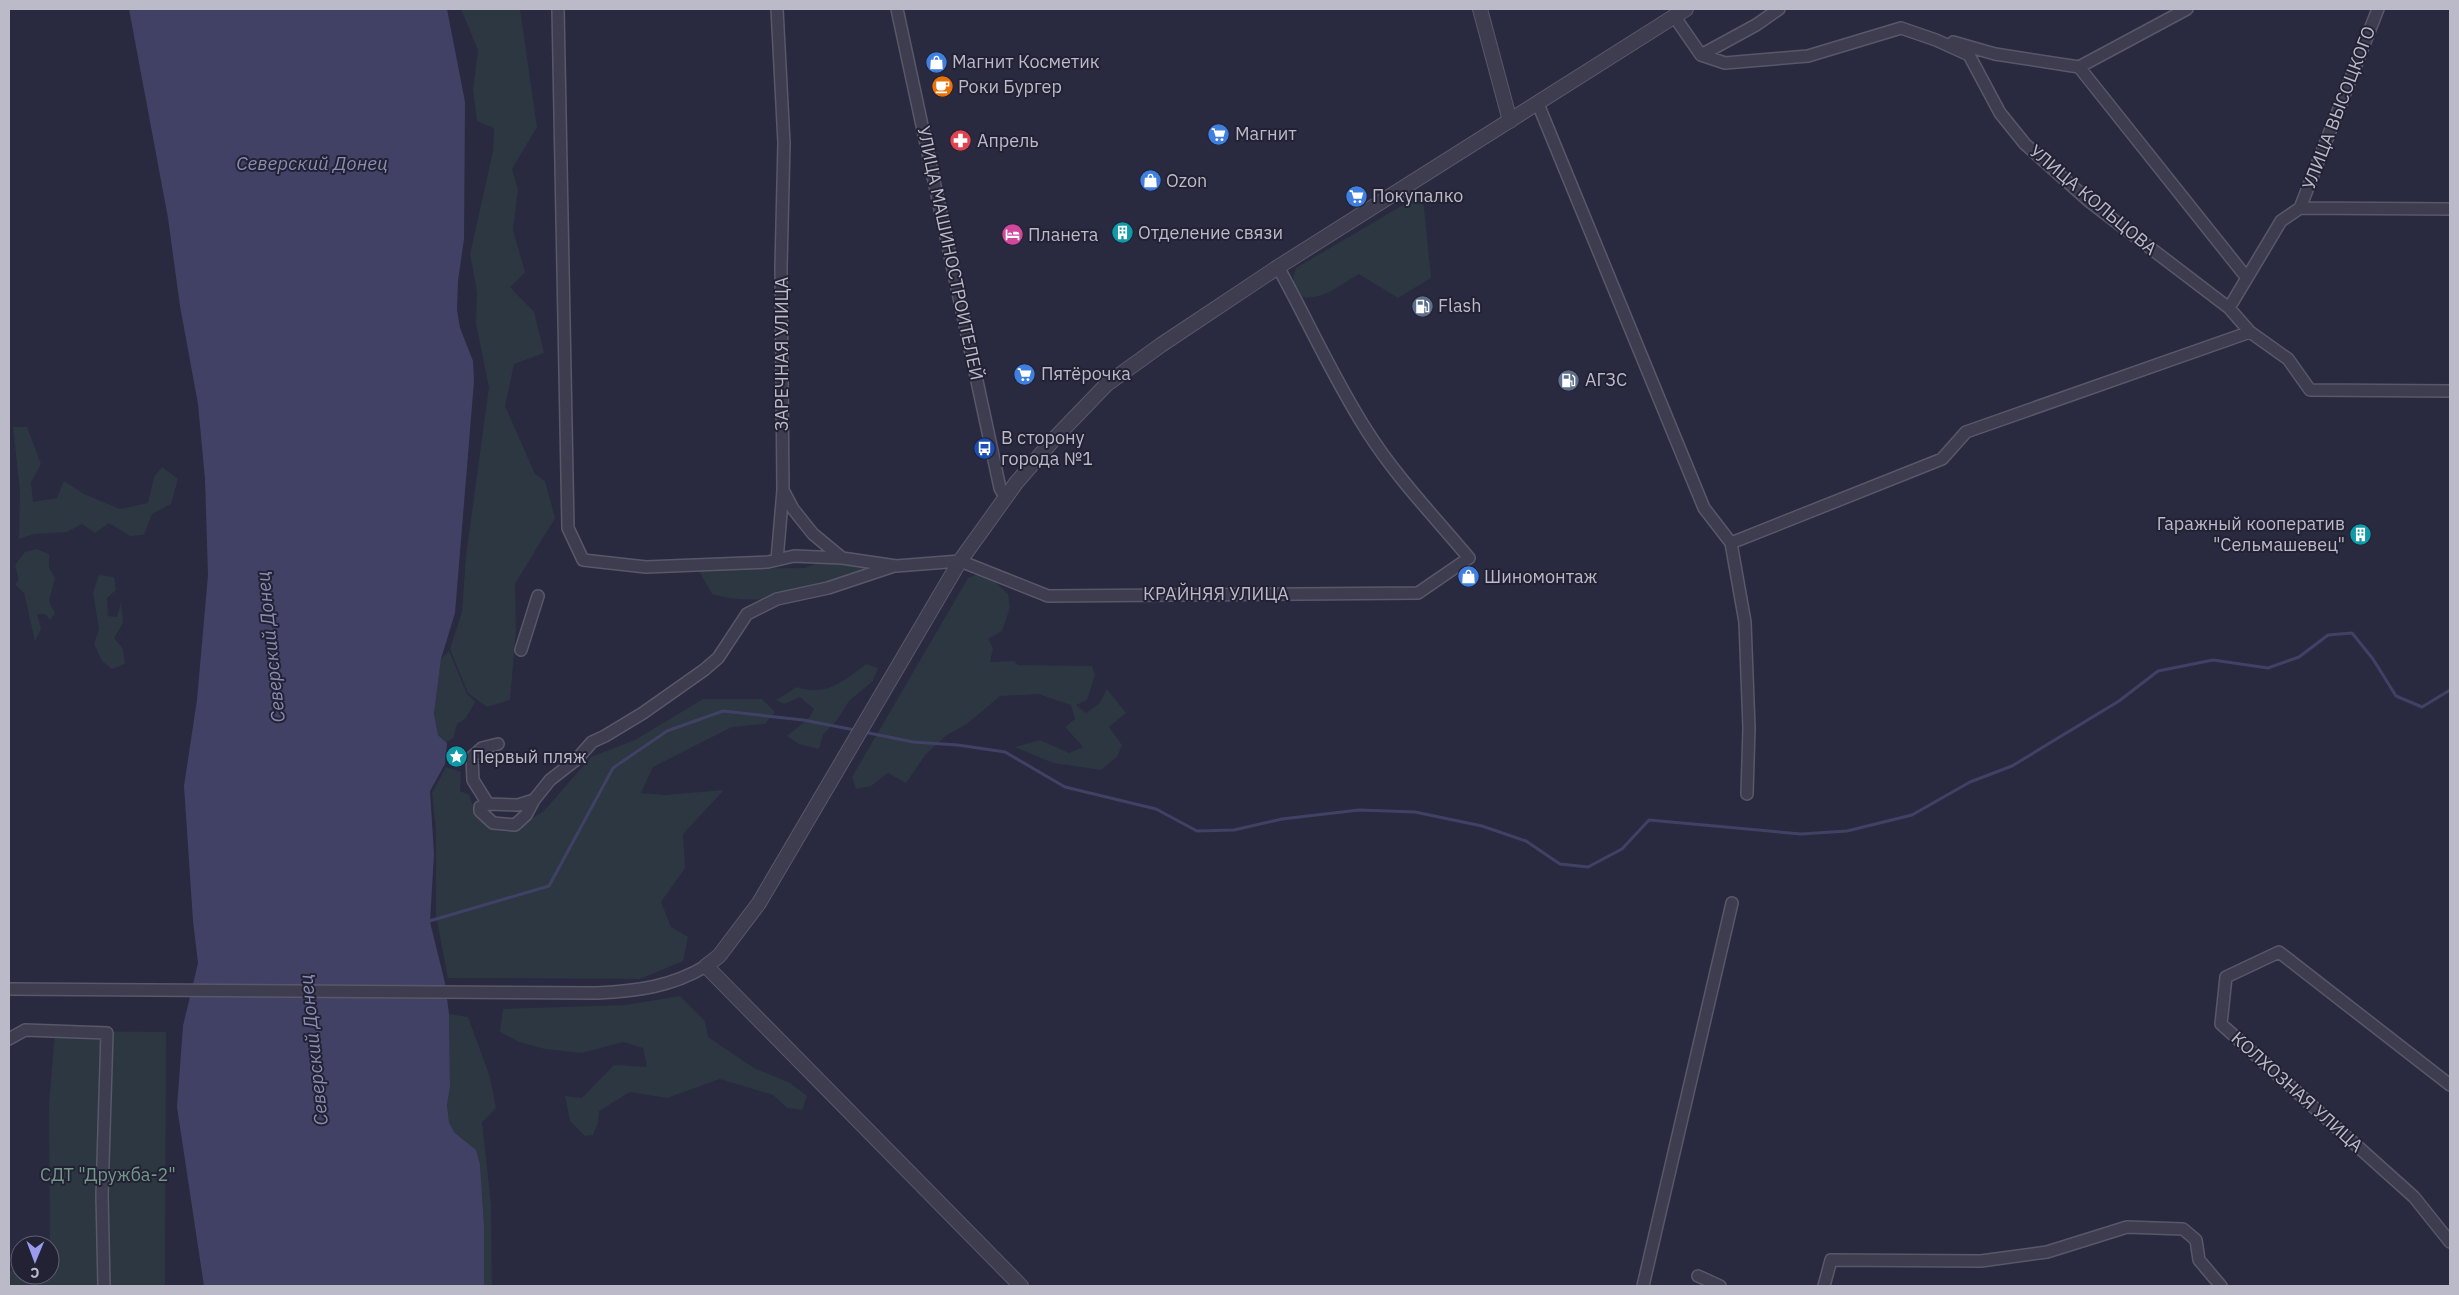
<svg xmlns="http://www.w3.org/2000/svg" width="2459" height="1295" font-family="'IBM Plex Sans',sans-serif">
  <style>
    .green { fill: #2c3741 }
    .water { fill: #414166 }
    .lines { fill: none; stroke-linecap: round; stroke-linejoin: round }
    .stream { stroke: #414166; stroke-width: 3 }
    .minor-casing { stroke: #585869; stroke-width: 14 }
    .tertiary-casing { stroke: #585869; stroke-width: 16 }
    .minor { stroke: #3d3d4f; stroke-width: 11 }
    .tertiary { stroke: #3d3d4f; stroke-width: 14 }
    .labels { text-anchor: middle; stroke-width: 4; stroke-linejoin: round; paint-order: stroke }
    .poi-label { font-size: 18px; fill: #babac9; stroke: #222234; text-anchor: start }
    .street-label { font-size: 18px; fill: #babac9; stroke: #222234 }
    .park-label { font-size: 18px; fill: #73988a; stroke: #222234 }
    .water-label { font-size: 19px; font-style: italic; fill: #8b8cb2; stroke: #222234 }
  </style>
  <rect width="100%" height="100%" fill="#292a3f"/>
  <path class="green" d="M 461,9 L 520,9 L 537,127 L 512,169 L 518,189 L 513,230 L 525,272 L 510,287 L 534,312 L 544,353 L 514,364 L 505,406 L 535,474 L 545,481 L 555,518 L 515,584 L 516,630 L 510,700 L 487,707 L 468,693 L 450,649 L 462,612 L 466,556 L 489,387 L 476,324 L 477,292 L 470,254 L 493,151 L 494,128 L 477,121 L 473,90 L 478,50 Z
    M 1420,195 L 1424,207 L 1431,278 L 1398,298 L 1359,274 C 1341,284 1320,303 1299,296 C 1294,285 1291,280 1296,268 Z
    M 13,427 L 27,427 L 41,464 L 31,482 L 33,502 L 57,498 L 64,481 L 84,494 L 120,509 L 148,503 L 154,477 L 162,467 L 178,479 L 171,504 L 152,514 L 144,535 L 130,536 L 109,523 L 95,533 L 82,524 L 67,532 L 34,534 L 19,539 L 20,492 Z
    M 36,549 L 49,554 L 49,567 L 55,578 L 49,602 L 55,613 L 50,620 L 45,614 L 37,614 L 41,629 L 35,641 L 24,593 L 15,584 L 19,580 L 15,565 L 25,552 Z
    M 817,563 L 857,565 L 869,570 C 821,588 763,610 712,594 L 698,569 L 805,568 Z
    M 979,574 L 994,581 L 1008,594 L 1010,608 L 1002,631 L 988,639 L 993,648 L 990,662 L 1014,661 L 1018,665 L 1092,666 L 1095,675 L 1087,700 L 1076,705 L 1086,713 L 1099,704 L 1107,689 L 1126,713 L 1109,727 L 1122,745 L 1117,757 L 1101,770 L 1053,763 L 1015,747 L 1040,740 L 1069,753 L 1083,747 L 1065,727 L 1075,719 L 1071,705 L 1038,694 L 1000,696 L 967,724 L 947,735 L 926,754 L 906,783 L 888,773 L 871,786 L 856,789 L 852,777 L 968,578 Z
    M 99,575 L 114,577 L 116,590 L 107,598 L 108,616 L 117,617 L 121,602 L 123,623 L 114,638 L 123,649 L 125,664 L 112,669 L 102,661 L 94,644 L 99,629 L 93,593 Z
    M 449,651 L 467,694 L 475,702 L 466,718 L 457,724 L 453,738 L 447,742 L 438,735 L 434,714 L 441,659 Z
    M 866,664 L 878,668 L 873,681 L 849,701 L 837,720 L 823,735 L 819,749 L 799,744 L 787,736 L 809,718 L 814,709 L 800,697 L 784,704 L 776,700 L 797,687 C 826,697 844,681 866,664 Z
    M 703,699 L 762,699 L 775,712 L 765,724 L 732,727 L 653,767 L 641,793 L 665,795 L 724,790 L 683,834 L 685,868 L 661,902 L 671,927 L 688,937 L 683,961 L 640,979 L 448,978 L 436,915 L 436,831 L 432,793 L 446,767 L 461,772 L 460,791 L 469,795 L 477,816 L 512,831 L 544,811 L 591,757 L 635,740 Z
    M 680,996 L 705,1021 L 708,1037 L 754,1068 L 790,1083 L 807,1096 L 802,1110 L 787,1108 L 773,1095 L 720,1079 L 667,1098 L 630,1092 L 599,1111 L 598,1123 L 593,1135 L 585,1136 L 570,1121 L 565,1096 L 582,1098 L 614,1065 L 647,1067 L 643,1048 L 623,1042 L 582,1053 L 545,1049 L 519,1042 L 500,1032 L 503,1009 L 625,1005 Z
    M 449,1014 L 468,1017 L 490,1077 L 496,1108 L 482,1122 L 491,1204 L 492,1286 L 484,1286 L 484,1225 L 480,1164 L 476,1150 L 454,1132 L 449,1122 L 447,1105 L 450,1087 Z
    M 55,1031 L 166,1032 L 165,1286 L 9,1286 L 9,1272 L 20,1266 L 20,1275 L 50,1275 L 49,1104 Z"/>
  <path class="water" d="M 129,9 L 447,9 L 465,102 L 464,239 L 458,281 L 457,310 L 460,328 L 473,361 L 474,381 L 455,613 L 441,659 L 434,714 L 438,735 L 447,743 L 445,764 L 430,791 L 434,854 L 430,922 L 445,983 L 449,1014 L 450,1087 L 447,1105 L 449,1122 L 454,1132 L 476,1150 L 480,1164 L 484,1225 L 484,1286 L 204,1286 L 177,1107 L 183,1026 L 198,963 L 193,921 L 184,786 L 197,700 L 208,575 L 205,479 L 198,404 L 180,306 L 168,218 Z"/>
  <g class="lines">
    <path class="stream" d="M 864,732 L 913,742 L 958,745 L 1005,752 L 1065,787 L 1156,809 L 1197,831 L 1234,830 L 1282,819 L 1359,810 L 1415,812 L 1482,826 L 1526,841 L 1560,864 L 1588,867 L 1622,849 L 1649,820 L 1801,834 L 1847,831 L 1912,815 L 1970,782 L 2012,766 L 2119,701 L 2158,671 L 2213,660 L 2268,668 L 2299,657 L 2328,635 L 2352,633 L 2373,659 L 2396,696 L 2422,707 L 2450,690
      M 426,922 L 549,886 L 613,768 L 667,731 L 723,711 L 803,720 L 855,730"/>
    <defs>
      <path id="minor" d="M 558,9 L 568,528 L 583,560 L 646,567 L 768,562 L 794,556 L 842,558
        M 777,9 L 784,143 L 781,267 L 783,490 L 793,509 L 813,534 L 842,558 L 896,566 L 960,561 L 1048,596 L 1418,593 L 1469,558 C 1434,516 1396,477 1367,431 C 1333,378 1308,321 1278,267
        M 897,9 L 1000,488 L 1005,497
        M 1674,16 L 1701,55 L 1725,63 L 1808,56 L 1901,28 L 1936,40 L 1969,55 L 2000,113 L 2025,144 L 2090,202 L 2229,308 L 2250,332 L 2288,359 L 2310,390 L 2450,391
        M 1953,42 L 1995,54 L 2079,67 L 2247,278
        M 1701,55 L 1756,25 L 1779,9
        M 2079,67 L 2187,9
        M 1538,104 L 1704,508 L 1731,543 L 1745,622 L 1749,728 L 1747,794
        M 2300,208 L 2378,9
        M 2229,308 L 2281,221 L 2300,208 L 2450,209
        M 1731,543 L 1942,459 L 1966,432 L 2250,332
        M 777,560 L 783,490
        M 521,650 L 538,596
        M 534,800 L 526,815 L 515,825 L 493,823 L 480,811 L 480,807 L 488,804 L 518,805 L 534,800 L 550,780 L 577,759 L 592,742 L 605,736 L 643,713 L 704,670 L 718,658 L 747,614 L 777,599 L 828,588 L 894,566
        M 488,804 L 473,780 L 472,757 L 482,748 L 498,744
        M 9,989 L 597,993 C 637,991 671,987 706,966
        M 9,1039 L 25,1030 L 107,1033 L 102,1195 L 104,1286
        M 2450,1085 L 2279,952 L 2226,977 L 2221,1024 L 2414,1197 L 2450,1242
        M 1698,1276 L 1720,1286
        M 1643,1286 L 1732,903
        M 1824,1286 L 1831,1260 L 1981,1261 L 2047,1252 L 2127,1227 L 2183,1229 L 2196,1240 L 2199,1260 L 2221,1286"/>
      <path id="tertiary" d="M 1480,9 L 1510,121
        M 1021,1286 L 706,966 L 719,956 L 759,903 L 960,561 L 1016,483 L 1054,439 L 1107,384 L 1161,345 L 1278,267 L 1686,9"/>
    </defs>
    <use href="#minor" class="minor-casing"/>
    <use href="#tertiary" class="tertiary-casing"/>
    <use href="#minor" class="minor"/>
    <use href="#tertiary" class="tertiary"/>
  </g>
  <defs>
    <symbol id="shop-disc" viewBox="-11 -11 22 22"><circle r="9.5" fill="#3f7fe0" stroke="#222234"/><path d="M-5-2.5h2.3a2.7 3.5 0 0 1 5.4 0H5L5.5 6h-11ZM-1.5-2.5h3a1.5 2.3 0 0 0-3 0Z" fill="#fff"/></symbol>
    <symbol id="cafe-disc" viewBox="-11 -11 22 22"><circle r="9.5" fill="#e8710a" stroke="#222234"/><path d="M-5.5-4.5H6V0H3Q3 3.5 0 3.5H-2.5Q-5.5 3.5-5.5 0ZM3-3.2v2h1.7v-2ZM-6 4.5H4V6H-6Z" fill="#fff"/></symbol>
    <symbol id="supermarket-disc" viewBox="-11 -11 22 22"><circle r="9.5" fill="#3f7fe0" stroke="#222234"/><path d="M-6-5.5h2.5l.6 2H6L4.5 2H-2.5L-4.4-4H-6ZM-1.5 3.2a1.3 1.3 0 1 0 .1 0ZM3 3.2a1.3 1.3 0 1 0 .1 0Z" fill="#fff"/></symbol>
    <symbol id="pharmacy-disc" viewBox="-11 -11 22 22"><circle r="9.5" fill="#e0444e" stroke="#222234"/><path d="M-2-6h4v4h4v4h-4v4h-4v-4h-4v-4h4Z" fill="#fff"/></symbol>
    <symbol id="building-disc" viewBox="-11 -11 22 22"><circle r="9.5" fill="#0f9aa8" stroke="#222234"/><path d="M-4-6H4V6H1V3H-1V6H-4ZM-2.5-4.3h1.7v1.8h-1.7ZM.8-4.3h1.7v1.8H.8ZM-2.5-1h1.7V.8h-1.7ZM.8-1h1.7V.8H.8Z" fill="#fff"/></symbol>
    <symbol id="hotel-disc" viewBox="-11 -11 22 22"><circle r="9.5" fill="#d1479c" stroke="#222234"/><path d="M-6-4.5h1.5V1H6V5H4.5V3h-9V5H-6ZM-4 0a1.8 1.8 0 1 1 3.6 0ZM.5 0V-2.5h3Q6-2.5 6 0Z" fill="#fff"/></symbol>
    <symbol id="fuel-disc" viewBox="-11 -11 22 22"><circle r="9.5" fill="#5c6f8a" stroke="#222234"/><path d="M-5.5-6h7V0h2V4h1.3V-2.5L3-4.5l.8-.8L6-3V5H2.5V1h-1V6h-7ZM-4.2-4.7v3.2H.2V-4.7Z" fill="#fff"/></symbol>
    <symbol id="bus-disc" viewBox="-11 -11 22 22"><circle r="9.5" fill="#1a4fb4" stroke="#222234"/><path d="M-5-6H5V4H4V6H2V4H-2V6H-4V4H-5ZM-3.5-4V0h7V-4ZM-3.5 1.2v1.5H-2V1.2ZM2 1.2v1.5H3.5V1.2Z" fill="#fff"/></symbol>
    <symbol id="sight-disc" viewBox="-11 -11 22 22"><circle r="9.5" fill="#0f9aa8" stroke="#222234"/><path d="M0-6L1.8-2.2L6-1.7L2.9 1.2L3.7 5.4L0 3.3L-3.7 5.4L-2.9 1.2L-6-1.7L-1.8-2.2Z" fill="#fff"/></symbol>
  </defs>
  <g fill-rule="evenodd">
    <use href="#shop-disc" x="924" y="50" width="25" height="25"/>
    <use href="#cafe-disc" x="930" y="74" width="25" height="25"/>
    <use href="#supermarket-disc" x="1206" y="122" width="25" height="25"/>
    <use href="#pharmacy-disc" x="948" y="128" width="25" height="25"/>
    <use href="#shop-disc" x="1138" y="168" width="25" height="25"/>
    <use href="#supermarket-disc" x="1344" y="184" width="25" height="25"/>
    <use href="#building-disc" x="1110" y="220" width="25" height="25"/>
    <use href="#hotel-disc" x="1000" y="222" width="25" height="25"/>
    <use href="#fuel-disc" x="1410" y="294" width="25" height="25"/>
    <use href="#supermarket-disc" x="1012" y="362" width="25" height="25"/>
    <use href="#fuel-disc" x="1556" y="368" width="25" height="25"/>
    <use href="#bus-disc" x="972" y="436" width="25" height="25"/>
    <use href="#building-disc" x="2348" y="522" width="25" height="25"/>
    <use href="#shop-disc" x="1456" y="564" width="25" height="25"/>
    <use href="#sight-disc" x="444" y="744" width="25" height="25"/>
  </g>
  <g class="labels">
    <g class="poi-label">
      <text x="952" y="68">Магнит Косметик</text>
      <text x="958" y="93">Роки Бургер</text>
      <text x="1235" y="140">Магнит</text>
      <text x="977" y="147">Апрель</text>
      <text x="1166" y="187">Ozon</text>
      <text x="1372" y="202">Покупалко</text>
      <text x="1138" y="239">Отделение связи</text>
      <text x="1028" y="241">Планета</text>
      <text x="1438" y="312">Flash</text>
      <text x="1041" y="380">Пятёрочка</text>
      <text x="1585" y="386">АГЗС</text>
      <text x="1001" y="444">В сторону<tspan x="1001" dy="21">города №1</tspan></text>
      <text x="2345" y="530" text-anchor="end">Гаражный кооператив<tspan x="2345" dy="21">"Сельмашевец"</tspan></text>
      <text x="1484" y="583">Шиномонтаж</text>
      <text x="472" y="763">Первый пляж</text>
    </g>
    <g class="street-label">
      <text transform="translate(2339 108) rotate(-69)" y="6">УЛИЦА ВЫСОЦКОГО</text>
      <text transform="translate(2093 200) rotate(40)" y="6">УЛИЦА КОЛЬЦОВА</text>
      <text transform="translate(950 253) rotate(78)" y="6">УЛИЦА МАШИНОСТРОИТЕЛЕЙ</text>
      <text transform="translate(782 354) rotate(-90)" y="6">ЗАРЕЧНАЯ УЛИЦА</text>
      <text x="1216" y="600">КРАЙНЯЯ УЛИЦА</text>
      <text transform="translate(2297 1092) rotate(42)" y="6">КОЛХОЗНАЯ УЛИЦА</text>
    </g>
    <g class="park-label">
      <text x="108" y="1181">СДТ "Дружба-2"</text>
    </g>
    <g class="water-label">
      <text x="312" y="170">Северский Донец</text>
      <text transform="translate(270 647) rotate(-96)" y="7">Северский Донец</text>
      <text transform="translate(313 1050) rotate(-96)" y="7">Северский Донец</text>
    </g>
  </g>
  <rect width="2459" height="1295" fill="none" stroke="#babac9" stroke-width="20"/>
  <g transform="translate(35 1260) rotate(181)"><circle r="24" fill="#222234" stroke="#5f5f70"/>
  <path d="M0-4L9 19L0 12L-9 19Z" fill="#9b9bed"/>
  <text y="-8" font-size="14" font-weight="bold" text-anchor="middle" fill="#babac9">С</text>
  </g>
</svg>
